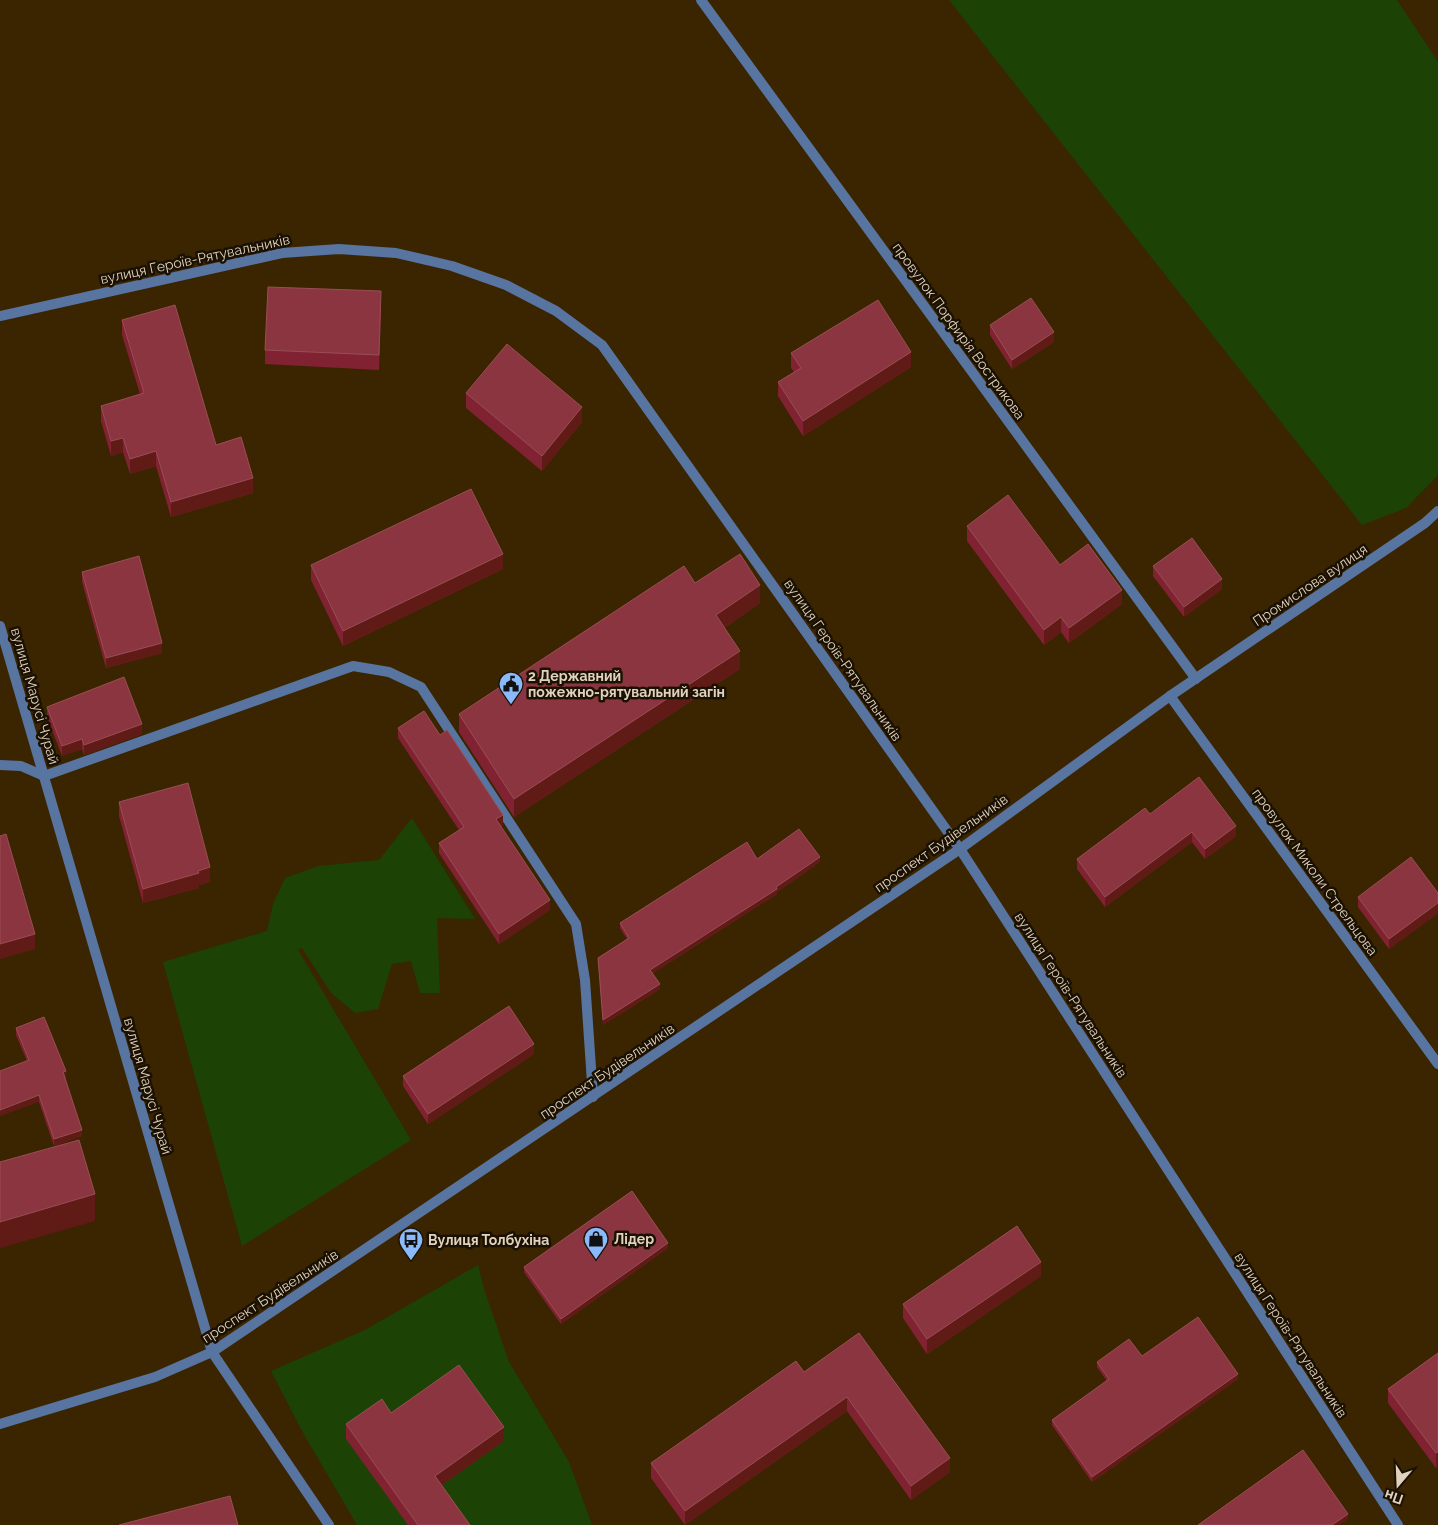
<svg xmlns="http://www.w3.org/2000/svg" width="1438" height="1525" font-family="Raleway,sans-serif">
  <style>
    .green { fill: #1c4305 }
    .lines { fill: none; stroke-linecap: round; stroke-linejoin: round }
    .service { stroke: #5775a0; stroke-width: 10 }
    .minor { stroke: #5775a0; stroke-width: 10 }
    .tertiary { stroke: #5775a0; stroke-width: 10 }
    .wall { fill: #812232 }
    .shaded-wall { fill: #611b17 }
    .building { fill: #8b3541; stroke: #994e54 }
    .labels { text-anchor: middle; stroke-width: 5; stroke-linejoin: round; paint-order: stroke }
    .street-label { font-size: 14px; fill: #e0d2be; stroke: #1b1103 }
    .poi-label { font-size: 14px; font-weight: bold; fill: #e0d2be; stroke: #1b1103; text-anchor: start }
  </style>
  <rect width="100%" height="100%" fill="#3b2500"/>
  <path class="green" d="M 949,0 L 1397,0 L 1438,62 L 1438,475 L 1406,508 L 1362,525 Z
    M 412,818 L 475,919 L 437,918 L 440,993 L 420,993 L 411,961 L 392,964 L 378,1009 L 355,1013 L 331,993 L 302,948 L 298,950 L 411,1140 L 242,1246 L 163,962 L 267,931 L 273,904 L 285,878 L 318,866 L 379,860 Z
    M 478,1265 L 485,1292 L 509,1362 L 569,1462 L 592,1525 L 357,1525 L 302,1431 L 271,1371 L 365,1330 Z"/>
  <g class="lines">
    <path class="service" d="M 0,765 L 21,766 L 44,776 L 353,666 L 389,672 L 421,687 L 576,924 L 585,980 L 593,1097"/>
    <path class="minor" d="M 701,0 L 1196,679
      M 0,316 L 282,253 L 339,249 L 396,253 L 452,266 L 506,285 L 556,311 L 602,345 L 960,849 L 1398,1525
      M 0,626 L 212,1352 L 329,1525
      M 1170,696 L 1438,1064"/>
    <path class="tertiary" d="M 0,1424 L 155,1377 L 212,1352 L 960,849 L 1170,696 L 1425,523 L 1438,511"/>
  </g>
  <path class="wall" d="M 381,306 L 379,370 L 265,364 L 265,350 Z
    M 122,320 L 216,445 L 253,493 L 171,517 L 156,466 L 130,474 L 123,452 L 111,456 L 101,421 L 101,406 L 140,394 L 122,335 Z
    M 990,325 L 1054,342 L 1012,369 L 990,335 Z
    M 791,353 L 911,367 L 803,436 L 778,396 L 778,382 L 794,372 L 791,368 Z
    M 466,393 L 582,422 L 542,471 L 466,408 Z
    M 967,526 L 1060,565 L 1122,604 L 1069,643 L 1061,632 L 1044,645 L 967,541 Z
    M 311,565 L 503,569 L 343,646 L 311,580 Z
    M 1153,566 L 1222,589 L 1184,617 L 1153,576 Z
    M 82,572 L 162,653 L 106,668 L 82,582 Z
    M 695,583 L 760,603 L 724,628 L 740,669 L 514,817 L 459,732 L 459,714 Z
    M 47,707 L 142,734 L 84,755 L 82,749 L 62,756 L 47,717 Z
    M 398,728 L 440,735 L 503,825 L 501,826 L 550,910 L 499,944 L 439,853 L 439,843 L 459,830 L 398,738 Z
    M 119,802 L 210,882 L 199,885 L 199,888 L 143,903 L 119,816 Z
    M 1150,814 L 1236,836 L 1205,859 L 1192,842 L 1105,907 L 1077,869 L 1077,859 Z
    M 757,859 L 820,862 L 777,892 L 777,894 L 653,973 L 660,989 L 603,1025 L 598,958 L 627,939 L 620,928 L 620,923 Z
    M 1438,893 L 1438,913 L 1389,949 L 1358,907 L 1358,897 Z
    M 16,1028 L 66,1078 L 65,1078 L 82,1136 L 54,1146 L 39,1102 L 27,1061 L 16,1035 Z
    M 534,1054 L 428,1124 L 403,1086 L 403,1076 Z
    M 668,1248 L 561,1324 L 524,1272 L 524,1267 Z
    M 1041,1276 L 927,1354 L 903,1318 L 903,1304 Z
    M 859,1333 L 950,1472 L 911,1500 L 847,1411 L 685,1525 L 651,1478 L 651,1463 L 804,1372 Z
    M 1438,1353 L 1438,1466 L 1436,1468 L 1388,1403 L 1388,1389 Z
    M 1142,1356 L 1238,1379 L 1092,1482 L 1052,1425 L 1052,1420 L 1107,1381 L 1097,1367 L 1097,1362 Z
    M 391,1413 L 504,1441 L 442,1485 L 470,1525 L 408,1525 L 346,1439 L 346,1424 Z"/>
  <path class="shaded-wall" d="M 381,291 L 381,306 L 379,370 L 379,355 Z
    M 1054,332 L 1054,342 L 1012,369 L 1012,360 Z
    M 911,352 L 911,367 L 803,436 L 803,421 Z
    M 582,407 L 582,422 L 542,471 L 542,456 Z
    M 123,438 L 123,452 L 111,456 L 111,441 Z
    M 156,451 L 156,466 L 130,474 L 130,459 Z
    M 253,478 L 253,493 L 171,517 L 171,502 Z
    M 503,554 L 503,569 L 343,646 L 343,631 Z
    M 1222,579 L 1222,589 L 1184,617 L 1184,607 Z
    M 760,585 L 760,603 L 716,633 L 716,615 Z
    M 1122,590 L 1122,604 L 1069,643 L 1069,628 Z
    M 1061,617 L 1061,632 L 1044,645 L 1044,630 Z
    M 162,643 L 162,653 L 106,668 L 106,658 Z
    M 740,651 L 740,669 L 514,817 L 514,799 Z
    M 142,724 L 142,734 L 84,755 L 84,745 Z
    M 82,739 L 82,749 L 62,756 L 62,746 Z
    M 503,815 L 503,825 L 496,829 L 496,819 Z
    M 1236,826 L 1236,836 L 1205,859 L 1205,849 Z
    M 1192,832 L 1192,842 L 1105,907 L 1105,897 Z
    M 820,857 L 820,862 L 777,892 L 777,894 L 650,975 L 650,970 L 776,887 Z
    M 210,867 L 210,882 L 199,885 L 199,888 L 143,903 L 143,889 Z
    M 550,900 L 550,910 L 499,944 L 499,934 Z
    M 1438,903 L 1438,913 L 1389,949 L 1389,939 Z
    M 35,934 L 35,949 L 0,959 L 0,944 Z
    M 660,984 L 660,989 L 603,1025 L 603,1020 Z
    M 534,1044 L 534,1054 L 428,1124 L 428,1114 Z
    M 66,1071 L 66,1078 L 63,1079 L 63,1072 Z
    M 39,1095 L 39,1102 L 0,1116 L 0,1110 Z
    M 82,1130 L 82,1136 L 54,1146 L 54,1139 Z
    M 95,1194 L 95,1221 L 0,1248 L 0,1222 Z
    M 668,1243 L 668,1248 L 561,1324 L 561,1319 Z
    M 1041,1262 L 1041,1276 L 927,1354 L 927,1339 Z
    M 1238,1374 L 1238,1379 L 1092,1482 L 1092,1477 Z
    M 847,1397 L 847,1411 L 685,1525 L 685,1511 Z
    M 504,1427 L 504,1441 L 435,1490 L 435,1476 Z
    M 1438,1452 L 1438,1466 L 1436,1468 L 1436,1453 Z
    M 950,1458 L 950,1472 L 911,1500 L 911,1486 Z
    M 1348,1514 L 1348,1519 L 1339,1525 L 1332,1525 Z"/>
  <path class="building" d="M 268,287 L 381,291 L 379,355 L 265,350 Z
    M 1031,298 L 1054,332 L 1012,360 L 990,325 Z
    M 878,300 L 911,352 L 803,421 L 778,382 L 801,368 L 791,353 Z
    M 175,305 L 216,445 L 241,437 L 253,478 L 171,502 L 156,451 L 130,459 L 123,438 L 111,441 L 101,406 L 144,393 L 122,320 Z
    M 507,344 L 582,407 L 542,456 L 466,393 Z
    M 471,489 L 503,554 L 343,631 L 311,565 Z
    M 1008,495 L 1060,565 L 1088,544 L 1122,590 L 1069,628 L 1061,617 L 1044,630 L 967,526 Z
    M 1192,538 L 1222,579 L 1184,607 L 1153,566 Z
    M 740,554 L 760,585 L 716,615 L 740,651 L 514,799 L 459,714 L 684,566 L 695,583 Z
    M 139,556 L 162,643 L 106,658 L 82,572 Z
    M 124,677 L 142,724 L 84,745 L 82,739 L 62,746 L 47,707 Z
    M 424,711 L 440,735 L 447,730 L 503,815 L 496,819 L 550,900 L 499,934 L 439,843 L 464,827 L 398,728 Z
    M 1199,777 L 1236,826 L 1205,849 L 1192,832 L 1105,897 L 1077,859 L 1145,808 L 1150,814 Z
    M 188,783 L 210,867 L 198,871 L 199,873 L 143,889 L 119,802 Z
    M 799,829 L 820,857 L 776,887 L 777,889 L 650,970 L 660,984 L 603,1020 L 598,958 L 629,938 L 620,923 L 747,842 L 757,859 Z
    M 6,834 L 35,934 L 0,944 L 0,836 Z
    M 1411,857 L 1438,893 L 1438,903 L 1389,939 L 1358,897 Z
    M 509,1006 L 534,1044 L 428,1114 L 403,1076 Z
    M 44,1017 L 66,1071 L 63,1072 L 82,1130 L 54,1139 L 39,1095 L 0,1110 L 0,1071 L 29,1060 L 16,1028 Z
    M 79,1140 L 95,1194 L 0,1222 L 0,1162 Z
    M 632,1191 L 668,1243 L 561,1319 L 524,1267 Z
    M 1017,1226 L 1041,1262 L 927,1339 L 903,1304 Z
    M 1198,1317 L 1238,1374 L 1092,1477 L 1052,1420 L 1109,1379 L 1097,1362 L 1129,1339 L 1142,1356 Z
    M 859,1333 L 950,1458 L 911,1486 L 847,1397 L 685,1511 L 651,1463 L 796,1361 L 804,1372 Z
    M 1438,1353 L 1438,1452 L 1436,1453 L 1388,1389 Z
    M 459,1365 L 504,1427 L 435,1476 L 470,1525 L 418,1525 L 346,1424 L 382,1399 L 391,1413 Z
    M 1303,1450 L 1348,1514 L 1332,1525 L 1198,1525 Z
    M 230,1496 L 238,1525 L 119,1525 Z"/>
  <defs>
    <symbol id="civic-pin" viewBox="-11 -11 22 30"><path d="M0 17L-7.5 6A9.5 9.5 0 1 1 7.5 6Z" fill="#8bbafc" stroke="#1b1103"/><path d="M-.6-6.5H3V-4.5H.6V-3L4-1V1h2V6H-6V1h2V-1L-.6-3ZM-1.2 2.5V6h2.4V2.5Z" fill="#111"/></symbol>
    <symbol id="shop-pin" viewBox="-11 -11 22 30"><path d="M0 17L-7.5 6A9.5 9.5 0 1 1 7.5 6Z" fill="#8bbafc" stroke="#1b1103"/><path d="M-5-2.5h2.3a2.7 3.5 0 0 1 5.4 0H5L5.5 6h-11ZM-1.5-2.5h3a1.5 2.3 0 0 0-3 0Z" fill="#111"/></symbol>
    <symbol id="bus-pin" viewBox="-11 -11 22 30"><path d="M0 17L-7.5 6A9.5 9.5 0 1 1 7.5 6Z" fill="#8bbafc" stroke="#1b1103"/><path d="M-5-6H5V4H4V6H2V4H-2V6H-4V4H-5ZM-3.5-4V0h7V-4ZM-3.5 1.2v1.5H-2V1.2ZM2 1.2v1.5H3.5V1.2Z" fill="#111"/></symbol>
  </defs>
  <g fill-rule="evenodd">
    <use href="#civic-pin" x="497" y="670" width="28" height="38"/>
    <use href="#shop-pin" x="582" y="1225" width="28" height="38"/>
    <use href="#bus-pin" x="397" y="1226" width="28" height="38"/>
  </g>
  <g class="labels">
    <g class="street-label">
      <text transform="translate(195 259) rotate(-12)" y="5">вулиця Героїв-Рятувальників</text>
      <text transform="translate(959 331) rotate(54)" y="5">провулок Порфирія Вострикова</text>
      <text transform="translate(1310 585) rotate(-34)" y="5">Промислова вулиця</text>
      <text transform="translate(843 660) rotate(55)" y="5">вулиця Героїв-Рятувальників</text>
      <text transform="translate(35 696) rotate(74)" y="5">вулиця Марусі Чурай</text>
      <text transform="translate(941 843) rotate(-35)" y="5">проспект Будівельників</text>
      <text transform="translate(1315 872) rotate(54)" y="5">провулок Миколи Стрельцова</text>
      <text transform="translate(1071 995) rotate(57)" y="5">вулиця Героїв-Рятувальників</text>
      <text transform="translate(607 1071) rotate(-34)" y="5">проспект Будівельників</text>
      <text transform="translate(148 1086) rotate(74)" y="5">вулиця Марусі Чурай</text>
      <text transform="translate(270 1296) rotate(-33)" y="5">проспект Будівельників</text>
      <text transform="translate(1291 1335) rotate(57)" y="5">вулиця Героїв-Рятувальників</text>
    </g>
    <g class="poi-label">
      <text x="528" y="681">2 Державний<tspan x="528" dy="16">пожежно-рятувальний загін</tspan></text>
      <text x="614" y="1244">Лідер</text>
      <text x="428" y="1245">Вулиця Толбухіна</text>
    </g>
  </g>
  <g transform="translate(1398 1485) rotate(199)" stroke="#1b1103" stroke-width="4" paint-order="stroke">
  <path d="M0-4L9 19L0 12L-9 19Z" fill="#e0d2be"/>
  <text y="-8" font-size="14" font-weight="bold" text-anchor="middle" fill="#e0d2be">Пн</text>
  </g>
</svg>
